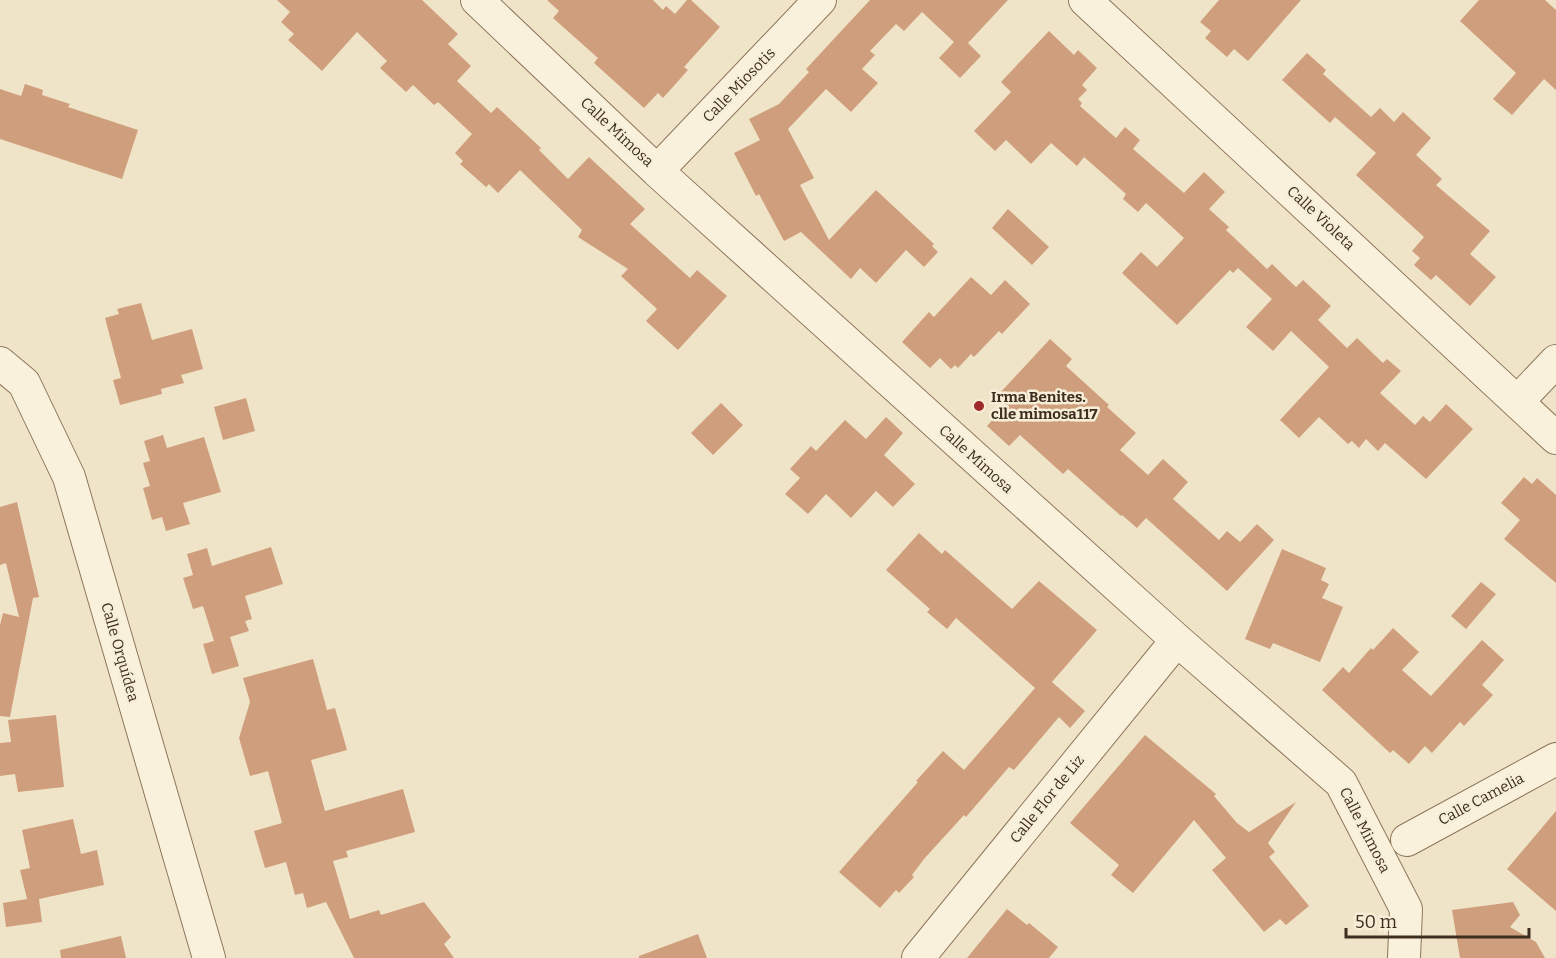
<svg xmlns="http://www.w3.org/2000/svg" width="1556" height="958" font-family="Bitter,serif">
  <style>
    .building { fill: #cf9f7d }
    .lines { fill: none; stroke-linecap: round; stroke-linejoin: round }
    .minor-casing { stroke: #8d765c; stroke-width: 34 }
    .minor { stroke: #faf1dc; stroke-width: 32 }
    .poi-dot { fill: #9e2a2b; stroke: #f7eed8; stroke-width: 2 }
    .labels { text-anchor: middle; stroke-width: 5; stroke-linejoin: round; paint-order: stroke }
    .street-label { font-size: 15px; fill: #3d2e20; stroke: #f7eed8 }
    .poi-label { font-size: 15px; font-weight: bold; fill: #3d2e20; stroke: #f7eed8; text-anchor: start }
  </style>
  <rect width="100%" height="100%" fill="#f0e4c8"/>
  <path class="building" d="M 277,0 L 422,0 L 458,34 L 448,44 L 471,66 L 457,81 L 491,113 L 497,107 L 541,148 L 539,150 L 568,179 L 589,157 L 645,209 L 630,224 L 690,278 L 697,270 L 727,296 L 678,350 L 646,321 L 657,309 L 621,276 L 628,269 L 578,237 L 582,230 L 520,170 L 498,193 L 489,184 L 486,187 L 460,164 L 463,161 L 455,153 L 472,134 L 438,102 L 434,105 L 413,85 L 406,92 L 380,68 L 387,61 L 357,32 L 322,71 L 288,40 L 294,34 L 281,22 L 290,12 Z
    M 547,0 L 653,0 L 663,10 L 666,6 L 675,14 L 687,0 L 691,0 L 720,27 L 684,67 L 688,70 L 663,98 L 658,93 L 644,108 L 594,63 L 598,58 L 553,18 L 559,11 Z
    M 870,0 L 1008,0 L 968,43 L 981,56 L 960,78 L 939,58 L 954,42 L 922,12 L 904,31 L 896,24 L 870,51 L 875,55 L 862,69 L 878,83 L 851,112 L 826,89 L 788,129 L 814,178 L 800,185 L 829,240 L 876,190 L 934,244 L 932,246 L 938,252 L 924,267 L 906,250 L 876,283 L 860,268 L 851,279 L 801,232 L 784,241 L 759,194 L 756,196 L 734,153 L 760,140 L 749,119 L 779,104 L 809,72 L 806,69 Z
    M 1219,0 L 1301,0 L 1248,61 L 1234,49 L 1227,57 L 1205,38 L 1211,31 L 1200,22 Z
    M 1479,0 L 1545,0 L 1556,10 L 1556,90 L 1544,79 L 1512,115 L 1493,99 L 1516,73 L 1460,21 Z
    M 1049,31 L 1074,55 L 1078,50 L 1097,68 L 1082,85 L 1087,90 L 1078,99 L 1082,103 L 1080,106 L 1116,138 L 1125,127 L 1140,140 L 1133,149 L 1184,193 L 1204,172 L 1225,192 L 1209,209 L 1229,227 L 1226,230 L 1267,269 L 1272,264 L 1296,287 L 1303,280 L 1331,306 L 1318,320 L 1347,348 L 1357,338 L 1383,363 L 1387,359 L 1401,371 L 1380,393 L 1415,425 L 1423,416 L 1430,422 L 1446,404 L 1473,429 L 1426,479 L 1385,443 L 1378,451 L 1366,439 L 1359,448 L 1352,441 L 1348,444 L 1319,417 L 1299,438 L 1280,420 L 1329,367 L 1291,331 L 1273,351 L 1246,327 L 1272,299 L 1238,268 L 1233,273 L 1230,270 L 1177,325 L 1122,273 L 1141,252 L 1157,267 L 1184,238 L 1146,203 L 1138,212 L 1123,199 L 1126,194 L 1084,157 L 1077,166 L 1051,143 L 1031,164 L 1006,140 L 995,151 L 974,131 L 1011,92 L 1001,82 Z
    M 1307,53 L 1326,70 L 1323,74 L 1371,117 L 1380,108 L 1394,122 L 1403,112 L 1431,138 L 1416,155 L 1442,179 L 1436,185 L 1490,231 L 1470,254 L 1496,277 L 1470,306 L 1436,275 L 1431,280 L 1414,265 L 1420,258 L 1412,251 L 1424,237 L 1356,175 L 1376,153 L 1335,117 L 1330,123 L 1282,80 Z
    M 25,84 L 43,90 L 42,95 L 70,104 L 68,107 L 138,130 L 122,179 L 0,139 L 0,89 L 21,96 Z
    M 1008,209 L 1049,247 L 1032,265 L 992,228 Z
    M 971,277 L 991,295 L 1005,280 L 1030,304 L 1002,334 L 999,331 L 974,357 L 971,354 L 958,368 L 955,365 L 951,369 L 940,358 L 930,368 L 902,342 L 929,312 L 934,317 Z
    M 141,303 L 152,340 L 192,329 L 203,369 L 181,375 L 184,383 L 161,389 L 162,394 L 120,405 L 113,380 L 121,378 L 105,318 L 119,314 L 117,309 Z
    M 1050,339 L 1072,359 L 1066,366 L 1109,405 L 1107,407 L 1136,433 L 1120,450 L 1148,475 L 1163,459 L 1188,482 L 1173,499 L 1219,540 L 1227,531 L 1240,542 L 1257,524 L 1274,540 L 1227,591 L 1146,518 L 1137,528 L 1122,515 L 1121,516 L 1068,469 L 1063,474 L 1020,435 L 1009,446 L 987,426 L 1008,402 L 999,394 Z
    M 246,398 L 255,431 L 223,440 L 214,407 Z
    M 721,403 L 743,425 L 713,455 L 691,433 Z
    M 886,417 L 903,433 L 884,455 L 915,484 L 893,507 L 876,491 L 851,518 L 826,494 L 808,514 L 785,494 L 800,478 L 790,469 L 811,446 L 816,451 L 845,420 L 866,439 Z
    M 163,435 L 167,448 L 204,437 L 221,492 L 183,503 L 190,524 L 166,531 L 162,517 L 152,520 L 143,488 L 150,486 L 143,463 L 150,461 L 144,441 Z
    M 1524,477 L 1532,484 L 1537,478 L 1556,495 L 1556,583 L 1504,539 L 1520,520 L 1501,503 Z
    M 17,502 L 39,597 L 33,598 L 10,717 L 0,716 L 0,625 L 3,613 L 19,617 L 6,563 L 0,565 L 0,507 Z
    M 919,533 L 942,554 L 945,550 L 1012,609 L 1039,581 L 1097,630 L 1052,682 L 1085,711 L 1070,728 L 1059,717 L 1014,770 L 1009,767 L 966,817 L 964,815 L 924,859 L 912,875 L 914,877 L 899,893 L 896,890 L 880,908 L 839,872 L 918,782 L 916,781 L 943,751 L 964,770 L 1035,688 L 956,618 L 947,629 L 927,612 L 930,609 L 886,570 Z
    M 271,547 L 283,584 L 245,596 L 252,619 L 245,621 L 249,631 L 230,637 L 239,666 L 212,674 L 203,644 L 214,641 L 203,606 L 193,609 L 183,578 L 193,575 L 187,554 L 207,548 L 212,566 Z
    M 1282,549 L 1326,568 L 1321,580 L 1329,584 L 1322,598 L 1343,607 L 1320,662 L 1273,643 L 1270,649 L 1245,639 Z
    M 1481,582 L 1496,594 L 1466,629 L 1451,616 Z
    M 1393,628 L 1419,652 L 1402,670 L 1431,696 L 1482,640 L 1504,660 L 1482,685 L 1493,695 L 1464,726 L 1460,722 L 1432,753 L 1425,746 L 1409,764 L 1393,750 L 1390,753 L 1322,690 L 1343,667 L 1349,673 L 1371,648 L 1373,650 Z
    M 313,659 L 327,710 L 335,708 L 347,750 L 311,760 L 325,811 L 403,789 L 415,832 L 346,851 L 348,857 L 333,861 L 350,919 L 379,910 L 381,915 L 424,902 L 451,937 L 444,944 L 454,958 L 354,958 L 326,902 L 307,908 L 303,893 L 295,895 L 286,862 L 265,868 L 254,831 L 282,823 L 268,771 L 250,776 L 239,738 L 250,702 L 243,678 Z
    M 56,715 L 64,787 L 18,792 L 15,774 L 0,776 L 0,743 L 11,742 L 8,720 Z
    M 1145,735 L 1216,794 L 1214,796 L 1237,823 L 1249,832 L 1296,802 L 1268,843 L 1275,852 L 1269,857 L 1309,906 L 1286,925 L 1280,919 L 1264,932 L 1212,870 L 1226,858 L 1194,820 L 1133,893 L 1111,875 L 1119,865 L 1070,823 Z
    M 1556,811 L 1556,911 L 1507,869 Z
    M 73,819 L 81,854 L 97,850 L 104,885 L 39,899 L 42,922 L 6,927 L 3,903 L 27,899 L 20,870 L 30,868 L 22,830 Z
    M 1513,902 L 1520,915 L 1510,927 L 1536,942 L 1545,958 L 1460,958 L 1452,910 Z
    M 1007,909 L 1027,925 L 1029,923 L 1058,947 L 1049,958 L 967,958 Z
    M 698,934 L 707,958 L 639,958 L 639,956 Z
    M 121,936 L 126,958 L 61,958 L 60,950 Z"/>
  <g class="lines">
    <defs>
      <path id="minor" d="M 477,0 L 657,171 L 1177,640 L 1341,783 L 1406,909 L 1404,958
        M 1085,0 L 1556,438
        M 657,171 L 820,0
        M 0,363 L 24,383 L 69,477 L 209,958
        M 1518,401 L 1556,361
        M 1407,840 L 1556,759
        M 918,958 L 1177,640"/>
    </defs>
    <use href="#minor" class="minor-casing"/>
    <use href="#minor" class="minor"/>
  </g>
  <circle class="poi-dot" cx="979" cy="406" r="6"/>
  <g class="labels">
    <g class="street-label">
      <text transform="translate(739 85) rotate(-46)" y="5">Calle Miosotis</text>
      <text transform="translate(617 132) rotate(43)" y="5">Calle Mimosa</text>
      <text transform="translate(1321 218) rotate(43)" y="5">Calle Violeta</text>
      <text transform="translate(976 459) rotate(42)" y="5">Calle Mimosa</text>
      <text transform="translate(120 652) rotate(74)" y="5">Calle Orquídea</text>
      <text transform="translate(1047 799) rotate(-51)" y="5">Calle Flor de Liz</text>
      <text transform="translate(1481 799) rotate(-28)" y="5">Calle Camelia</text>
      <text transform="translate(1365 830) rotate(63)" y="5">Calle Mimosa</text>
    </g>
    <g class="poi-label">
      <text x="991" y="402">Irma Benites.<tspan x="991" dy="17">clle mimosa117</tspan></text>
    </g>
  </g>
  <path d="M1346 928v9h183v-9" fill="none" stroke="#3d2e20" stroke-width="3"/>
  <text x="1355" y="928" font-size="18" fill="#3d2e20" stroke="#f7eed8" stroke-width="4.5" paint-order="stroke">50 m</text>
</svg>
